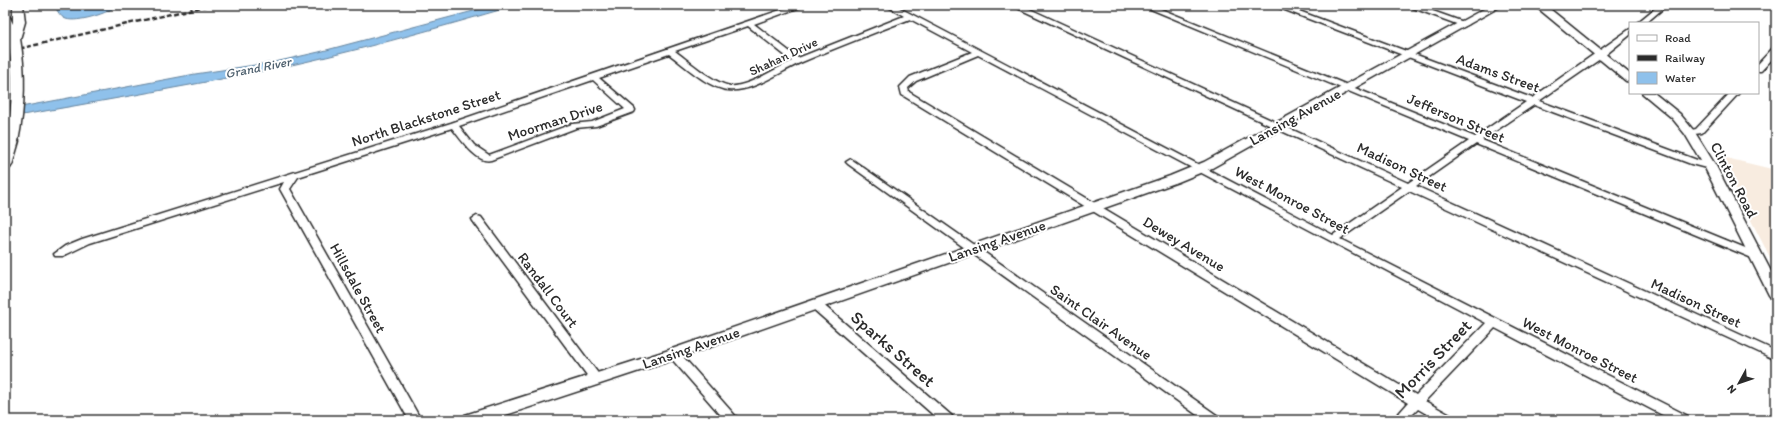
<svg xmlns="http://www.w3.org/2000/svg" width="1781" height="425" font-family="Itim,sans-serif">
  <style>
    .built { fill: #f8ece0 }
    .water { fill: #8fc1eb; stroke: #67859e }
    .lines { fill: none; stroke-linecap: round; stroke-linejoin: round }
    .minor-casing { stroke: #2b2b2b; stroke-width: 3 }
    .major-casing { stroke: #2b2b2b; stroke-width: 3 }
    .highway-casing { stroke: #2b2b2b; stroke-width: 3 }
    .minor { fill: #fff; fill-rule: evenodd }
    .major { fill: #fff; fill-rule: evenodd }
    .highway { fill: #fff; fill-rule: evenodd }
    .rail { stroke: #2b2b2b; stroke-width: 2.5; stroke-dasharray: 5 2.5; stroke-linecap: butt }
    .highway-bridge-casing { stroke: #2b2b2b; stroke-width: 15; stroke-linecap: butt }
    .highway-bridge { stroke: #fff; stroke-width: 12 }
    .labels { text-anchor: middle; stroke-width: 4; stroke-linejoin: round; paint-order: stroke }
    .far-street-label { font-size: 13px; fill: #2b2b2b; stroke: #fff }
    .far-water-label { font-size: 13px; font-style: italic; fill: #4e606e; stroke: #fff }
    .street-label { font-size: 15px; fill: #2b2b2b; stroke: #fff }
    .near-street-label { font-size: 18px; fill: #2b2b2b; stroke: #fff }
  </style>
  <rect width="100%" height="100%" fill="#fff"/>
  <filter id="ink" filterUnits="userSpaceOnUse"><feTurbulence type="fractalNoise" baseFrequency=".025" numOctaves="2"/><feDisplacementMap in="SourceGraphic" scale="8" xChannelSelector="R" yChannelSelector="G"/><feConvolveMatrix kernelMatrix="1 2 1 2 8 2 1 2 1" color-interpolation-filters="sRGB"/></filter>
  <g filter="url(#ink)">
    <path class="built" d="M 1718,156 L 1776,170 L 1776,269 Z"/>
    <path class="water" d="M 54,5 L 117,5 C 110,13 77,23 66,19 C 60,17 57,10 54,5 Z
      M 496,5 L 517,5 C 434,29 348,54 263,71 C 177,88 91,103 5,118 L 5,110 L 195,74 L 275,62 L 319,52 Z"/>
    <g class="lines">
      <defs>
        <path id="minor" d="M 795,5 L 806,5 L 754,24 L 798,58 L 904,16 L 885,5 L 894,5 L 1333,235 L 1402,187 L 1011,5 L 1021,5 L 1408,183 L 1469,141 L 1141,5 L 1151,5 L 1475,137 L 1526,102 L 1272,5 L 1283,5 L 1532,98 L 1630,29 L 1630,35 L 1603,57 L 1539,101 L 1697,160 L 1713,164 L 1715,166 L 1713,168 L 1710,169 L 1691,164 L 1534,105 L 1482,140 L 1760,254 L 1761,256 L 1760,258 L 1752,258 L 1476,144 L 1416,186 L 1776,351 L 1776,360 L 1409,191 L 1340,239 L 1688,416 L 1689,420 L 1672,420 L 1495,328 L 1425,401 L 1452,416 L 1453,420 L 1437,420 L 1418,409 L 1407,420 L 1393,420 L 1408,403 L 902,95 L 900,87 L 910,77 L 972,52 L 910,19 C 874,33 837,47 802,62 C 781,71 752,93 728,90 C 708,88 684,65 669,54 L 599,78 L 634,108 L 635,110 L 634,112 L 596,126 L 576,128 L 491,160 C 477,164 460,138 452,128 L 298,177 L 290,189 L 421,420 L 409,420 L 280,189 L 284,182 L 90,243 L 63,256 L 55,256 L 54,254 L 65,246 L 82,239 L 451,123 ZM 748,26 L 792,61 C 777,68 745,88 730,86 C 712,82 690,62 675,51 ZM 978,55 L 1486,323 L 1416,395 L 909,92 L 908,88 L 916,81 ZM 593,80 L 625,109 L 592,122 L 572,124 L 489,155 L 474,145 L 459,126 Z
          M 1405,5 L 1416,5 L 1469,24 L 1465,26 L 1462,26 Z
          M 1659,5 L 1667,5 L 1646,23 L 1637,23 Z
          M 1773,48 L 1776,48 L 1776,55 L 1761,71 L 1758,71 L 1758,64 Z
          M 1730,93 L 1739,93 L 1702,133 L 1687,135 L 1686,133 L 1687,131 L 1696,129 Z
          M 851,159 L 1218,416 L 1219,420 L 1204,420 L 848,164 L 846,162 Z
          M 477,216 L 481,217 L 600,376 L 602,379 L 600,382 L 596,384 L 592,382 L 473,221 L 472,219 Z
          M 816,301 L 820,302 L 952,416 L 953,420 L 939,420 L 812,308 L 810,305 L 812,302 Z
          M 674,350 L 678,351 L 739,420 L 725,420 L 670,357 L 668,354 L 670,351 Z"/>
        <path id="major" d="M 1491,5 L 1503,5 L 1212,168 L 1178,182 L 679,358 L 491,420 L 463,420 L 465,415 L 669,350 L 1170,176 L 1204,162 Z
          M 1534,5 L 1545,5 L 1630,74 L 1630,82 L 1626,81 Z
          M 1642,93 L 1654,93 L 1680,114 L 1694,131 L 1716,166 L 1776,281 L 1776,300 L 1771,298 L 1769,295 L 1704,166 L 1685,134 L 1672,118 Z"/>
        <path id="highway" d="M 13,5 L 23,5 L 25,22 L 20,39 L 14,42 L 10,41 L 5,31 L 5,15 L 9,16 L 13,24 Z
          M 12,137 L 17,138 L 19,141 L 12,165 L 10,168 L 5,169 L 5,142 L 7,138 Z"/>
      </defs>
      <use href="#minor" class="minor-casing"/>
      <use href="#major" class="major-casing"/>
      <use href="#highway" class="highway-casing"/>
      <use href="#minor" class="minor"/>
      <use href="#major" class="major"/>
      <use href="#highway" class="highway"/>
      <path class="rail" d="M 5,52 L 210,5"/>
      <defs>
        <path id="highway-bridge" d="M 12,141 C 19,107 20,74 14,39"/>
      </defs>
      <use href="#highway-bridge" class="highway-bridge-casing"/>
      <use href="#highway-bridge" class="highway-bridge"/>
    </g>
  </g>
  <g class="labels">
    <g class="far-street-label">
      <text transform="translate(783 56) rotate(-25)" y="5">Shahan Drive</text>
    </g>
    <g class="far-water-label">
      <text transform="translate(258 67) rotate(-11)" y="5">Grand River</text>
    </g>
    <g class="street-label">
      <text transform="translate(1498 73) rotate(20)" y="5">Adams Street</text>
      <text transform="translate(1295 117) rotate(-29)" y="5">Lansing Avenue</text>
      <text transform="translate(426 118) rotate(-18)" y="5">North Blackstone Street</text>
      <text transform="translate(1456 118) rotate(23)" y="5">Jefferson Street</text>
      <text transform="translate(555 121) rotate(-18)" y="5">Moorman Drive</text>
      <text transform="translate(1402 167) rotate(25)" y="5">Madison Street</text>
      <text transform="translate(1734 180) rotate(62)" y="5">Clinton Road</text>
      <text transform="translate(1292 200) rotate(28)" y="5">West Monroe Street</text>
      <text transform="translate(997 241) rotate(-19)" y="5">Lansing Avenue</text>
      <text transform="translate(1184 244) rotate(31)" y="5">Dewey Avenue</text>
      <text transform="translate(358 288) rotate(61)" y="5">Hillsdale Street</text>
      <text transform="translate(548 290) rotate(53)" y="5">Randall Court</text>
      <text transform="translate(1696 303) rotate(25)" y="5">Madison Street</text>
      <text transform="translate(1101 322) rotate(35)" y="5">Saint Clair Avenue</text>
      <text transform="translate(691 348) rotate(-19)" y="5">Lansing Avenue</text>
      <text transform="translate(1580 350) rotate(27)" y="5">West Monroe Street</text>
    </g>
    <g class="near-street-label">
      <text transform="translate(893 349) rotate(41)" y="6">Sparks Street</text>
      <text transform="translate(1433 359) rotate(-46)" y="6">Morris Street</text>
    </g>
  </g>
  <rect width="1781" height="425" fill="none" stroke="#fff" stroke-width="20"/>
  <rect x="10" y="10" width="1761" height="405" fill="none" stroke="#2b2b2b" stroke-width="1.5" filter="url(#ink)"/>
  <rect x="1629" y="22" width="130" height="72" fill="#ffffff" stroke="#aaaaaa"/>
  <rect x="1637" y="35" width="20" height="6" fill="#ffffff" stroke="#aaaaaa"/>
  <text x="1665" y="42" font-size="12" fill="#2b2b2b">Road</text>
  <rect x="1637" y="55" width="20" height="6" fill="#2b2b2b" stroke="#aaaaaa"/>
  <text x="1665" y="62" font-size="12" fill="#2b2b2b">Railway</text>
  <rect x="1637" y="72" width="20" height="12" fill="#8fc1eb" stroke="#aaaaaa"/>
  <text x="1665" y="82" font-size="12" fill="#2b2b2b">Water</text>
  <g transform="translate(1739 383) rotate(230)" stroke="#ffffff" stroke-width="3" paint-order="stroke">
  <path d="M0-3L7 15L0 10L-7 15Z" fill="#2b2b2b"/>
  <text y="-6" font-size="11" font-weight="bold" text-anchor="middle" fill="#2b2b2b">N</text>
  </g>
</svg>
